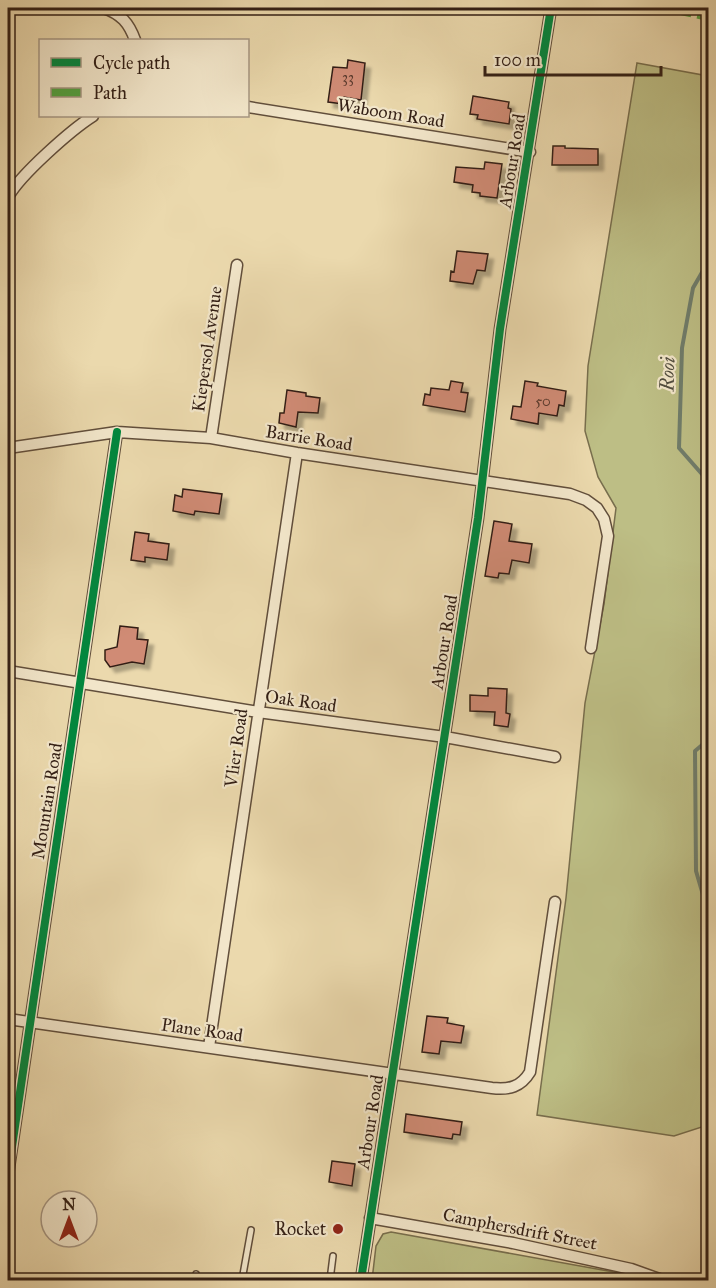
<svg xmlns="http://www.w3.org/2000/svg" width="716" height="1288" font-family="'IM FELL Great Primer',serif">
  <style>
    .green { fill: #bdbe85; stroke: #786e4d; stroke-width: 1.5 }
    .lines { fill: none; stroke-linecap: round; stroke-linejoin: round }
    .stream { stroke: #707d6b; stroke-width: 4 }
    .building { fill: #d08b74; stroke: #331f15; stroke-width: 1.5; filter: url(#shadow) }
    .service-casing { stroke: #614e3b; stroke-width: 8 }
    .minor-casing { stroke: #614e3b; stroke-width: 13 }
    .service { stroke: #f2e6ca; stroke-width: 5 }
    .minor { stroke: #f2e6ca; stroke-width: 10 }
    .quiet { stroke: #52a240; stroke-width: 6; stroke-dasharray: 12 6; stroke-linecap: butt }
    .cycleway-casing { stroke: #f2e6ca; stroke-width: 11 }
    .cycleway { stroke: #00873e; stroke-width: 8 }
    .poi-dot { fill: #8f2418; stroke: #f2e6ca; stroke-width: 2 }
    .labels { text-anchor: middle; stroke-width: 4.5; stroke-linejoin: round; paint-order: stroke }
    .number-label { font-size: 15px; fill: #5a3a2d }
    .street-label { font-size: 18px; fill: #331f15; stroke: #f2e6ca }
    .poi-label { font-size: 18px; fill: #331f15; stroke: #f2e6ca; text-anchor: end }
    .water-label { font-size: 20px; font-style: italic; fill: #524e40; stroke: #f2e6ca }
  </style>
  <defs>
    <filter id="shadow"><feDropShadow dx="5.5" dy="5.5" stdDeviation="1.5" flood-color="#0004"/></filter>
  </defs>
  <rect width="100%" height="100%" fill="#ebd9ad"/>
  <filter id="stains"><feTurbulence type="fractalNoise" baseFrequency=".00333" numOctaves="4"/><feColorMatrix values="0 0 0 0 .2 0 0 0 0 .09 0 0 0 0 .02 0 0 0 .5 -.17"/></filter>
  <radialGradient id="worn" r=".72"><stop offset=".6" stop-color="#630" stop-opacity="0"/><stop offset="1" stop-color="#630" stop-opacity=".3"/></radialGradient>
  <path class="green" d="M 637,63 L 708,76 L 708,1125 L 674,1136 L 537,1115 L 566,898 L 585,703 L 604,604 L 616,508 L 598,477 L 585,431 L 588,366 Z
    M 391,1232 L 647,1278 L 652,1280 L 372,1280 L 376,1246 L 383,1234 Z"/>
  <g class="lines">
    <path class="stream" d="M 708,262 L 693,288 L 682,348 L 679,448 L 708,481
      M 708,740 L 695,751 L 696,871 L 708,912"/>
  </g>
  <path class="building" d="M 348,60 L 365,63 L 361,100 L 344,97 L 343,104 L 328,102 L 333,67 L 347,68 Z
    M 473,96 L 509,102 L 508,108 L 511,109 L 509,124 L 477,119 L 478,115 L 470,114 Z
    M 553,146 L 565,146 L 565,148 L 598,149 L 598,165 L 552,165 Z
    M 485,162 L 502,164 L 497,198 L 480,196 L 480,193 L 472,192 L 473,185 L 454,182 L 456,167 L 484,169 Z
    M 457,251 L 488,254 L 485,271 L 477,270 L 473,284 L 450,281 L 451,271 L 454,272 Z
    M 451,381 L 463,383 L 461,392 L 468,393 L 465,412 L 423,405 L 425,394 L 430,395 L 431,388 L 449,390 Z
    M 525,381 L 538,383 L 537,386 L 566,391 L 564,406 L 559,405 L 557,416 L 539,413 L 538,424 L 511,419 L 513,406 L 521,407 Z
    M 287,390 L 306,393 L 306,396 L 320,398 L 318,413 L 298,412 L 296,427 L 279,423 L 280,413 L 284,413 Z
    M 183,489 L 222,494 L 219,514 L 195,511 L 194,515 L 173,511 L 175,495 L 182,497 Z
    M 494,521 L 512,524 L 509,541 L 532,544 L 529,563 L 512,560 L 509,574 L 499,573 L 498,578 L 485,576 Z
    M 135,532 L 149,534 L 148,541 L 169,544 L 167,560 L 145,557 L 145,562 L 131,560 Z
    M 120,626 L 138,628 L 137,639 L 148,640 L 144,664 L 132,662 L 110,667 L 105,660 L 105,650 L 117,647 Z
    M 488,688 L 507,689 L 506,713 L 510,714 L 508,727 L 494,725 L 495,712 L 470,711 L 470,695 L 488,696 Z
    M 427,1016 L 448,1018 L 447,1023 L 464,1026 L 461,1043 L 441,1041 L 439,1054 L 422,1052 Z
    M 406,1114 L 462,1122 L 460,1135 L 453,1134 L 452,1139 L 404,1132 Z
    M 332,1161 L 355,1164 L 352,1186 L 329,1182 Z"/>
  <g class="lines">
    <defs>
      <path id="service" d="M 195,1280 L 196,1274
        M 242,1280 L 251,1230
        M 330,1280 L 333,1256"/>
      <path id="minor" d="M 104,8 C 121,14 129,23 135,40
        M 248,107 L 530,152
        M 8,197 C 20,175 71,130 93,116
        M 211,438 L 237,265
        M 8,448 L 117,432 L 211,438 L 297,453 L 570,494 L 586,500 L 597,508 L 604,519 L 608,536 L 591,648
        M 8,671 L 258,712 L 445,737 L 555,757
        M 8,1019 L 492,1088 C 509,1090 521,1087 530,1072 L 555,902
        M 209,1047 L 297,453
        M 8,1174 L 117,432
        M 370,1218 L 513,1243 L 631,1269 L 662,1280
        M 361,1280 L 478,518 L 500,329 L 550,14 L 548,8"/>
    </defs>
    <use href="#service" class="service-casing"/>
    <use href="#minor" class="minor-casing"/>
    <use href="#service" class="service"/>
    <use href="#minor" class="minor"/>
    <path class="quiet" d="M 662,8 L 708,18"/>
    <defs>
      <path id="cycleway" d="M 8,1174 L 117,432
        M 361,1280 L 478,518 L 500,329 L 550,14 L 548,8"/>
    </defs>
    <use href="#cycleway" class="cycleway-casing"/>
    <use href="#cycleway" class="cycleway"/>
  </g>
  <circle class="poi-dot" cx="338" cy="1229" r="6"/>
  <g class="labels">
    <g class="number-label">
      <text x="348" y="82">33</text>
      <text x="543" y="406">50</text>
    </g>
    <g class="street-label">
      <text transform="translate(391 113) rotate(9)" y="6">Waboom Road</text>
      <text transform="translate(512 161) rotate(-81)" y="6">Arbour Road</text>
      <text transform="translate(207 349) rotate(-82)" y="6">Kiepersol Avenue</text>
      <text transform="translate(309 438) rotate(9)" y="6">Barrie Road</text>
      <text transform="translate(444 642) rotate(-81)" y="6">Arbour Road</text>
      <text transform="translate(301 701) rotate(8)" y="6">Oak Road</text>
      <text transform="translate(236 748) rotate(-82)" y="6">Vlier Road</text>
      <text transform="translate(47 801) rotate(-81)" y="6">Mountain Road</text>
      <text transform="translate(202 1030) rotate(8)" y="6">Plane Road</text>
      <text transform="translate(370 1122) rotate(-81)" y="6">Arbour Road</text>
      <text transform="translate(520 1229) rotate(11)" y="6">Camphersdrift Street</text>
    </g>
    <g class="poi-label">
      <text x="326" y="1235">Rocket</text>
    </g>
    <g class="water-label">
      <text transform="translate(667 374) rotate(-88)" y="7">Rooi</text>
    </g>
  </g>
  <rect width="716" height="1288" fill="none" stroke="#ebd9ad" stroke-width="30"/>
  <rect x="9" y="9" width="698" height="1270" fill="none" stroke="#331f15" stroke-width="3"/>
  <rect x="15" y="15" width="686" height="1258" fill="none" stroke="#331f15" stroke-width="1.5"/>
  <rect x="39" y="39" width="210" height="78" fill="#f2e6ca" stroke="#a69682" stroke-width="1.5"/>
  <rect x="51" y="58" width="30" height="9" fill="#00873e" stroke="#a69682" stroke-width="1.5"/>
  <text x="93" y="69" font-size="18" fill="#331f15">Cycle path</text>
  <rect x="51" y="88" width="30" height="9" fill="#52a240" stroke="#a69682" stroke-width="1.5"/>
  <text x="93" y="99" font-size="18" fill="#331f15">Path</text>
  <g transform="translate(69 1219)"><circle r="28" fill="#f2e6ca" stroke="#a69682" stroke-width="1.5"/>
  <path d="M0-4.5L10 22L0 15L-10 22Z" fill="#8f2418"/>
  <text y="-9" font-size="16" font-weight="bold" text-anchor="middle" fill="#331f15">N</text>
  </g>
  <path d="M485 66v9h176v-9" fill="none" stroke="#331f15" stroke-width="3"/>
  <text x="494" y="66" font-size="18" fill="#331f15" stroke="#f2e6ca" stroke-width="4.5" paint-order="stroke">100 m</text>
  <rect width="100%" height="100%" filter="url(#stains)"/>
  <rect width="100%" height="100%" fill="url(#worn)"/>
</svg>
